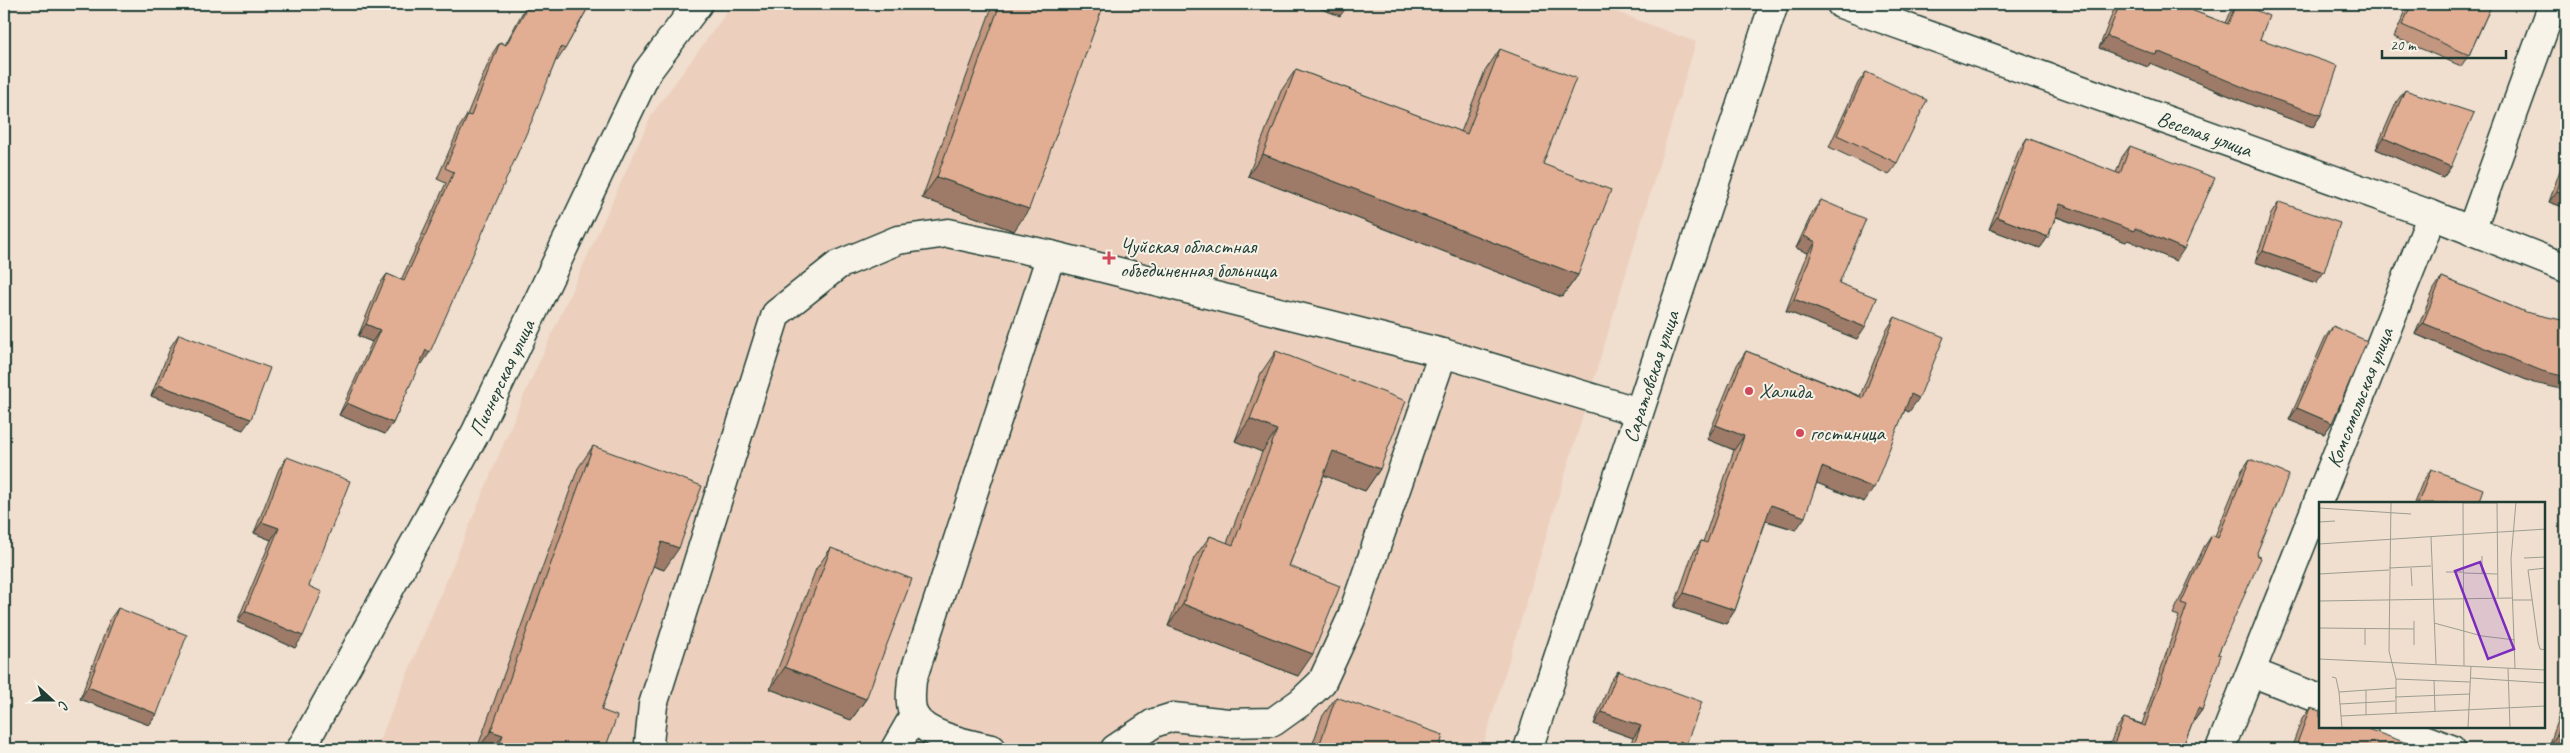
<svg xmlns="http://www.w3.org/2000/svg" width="2570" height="753" font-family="Caveat,sans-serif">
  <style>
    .built { fill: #ecd0bd }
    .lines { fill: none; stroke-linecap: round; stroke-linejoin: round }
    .minor-casing { stroke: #1f3d34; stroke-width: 31 }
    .minor { stroke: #f7f3e8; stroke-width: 28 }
    .wall { fill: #c2967f; stroke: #1f3d34 }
    .shaded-wall { fill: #9e7a68; stroke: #1f3d34 }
    .building { fill: #e1ae94; stroke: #1f3d34 }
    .poi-dot { fill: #d1495b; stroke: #f7f3e8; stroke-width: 2 }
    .labels { text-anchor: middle; stroke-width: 4; stroke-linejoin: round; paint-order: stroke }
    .street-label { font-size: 21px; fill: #1f3d34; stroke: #f7f3e8 }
    .poi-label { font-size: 21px; fill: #1f3d34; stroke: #f7f3e8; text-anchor: start }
    .inset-road { fill: none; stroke: #9c9e91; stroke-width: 1 }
    .view { fill: #7b2cbf; fill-opacity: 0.15; stroke: #7b2cbf; stroke-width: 2.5 }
    .inset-edge { fill: none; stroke: #1f3d34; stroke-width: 2.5 }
  </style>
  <rect width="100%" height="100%" fill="#f0decf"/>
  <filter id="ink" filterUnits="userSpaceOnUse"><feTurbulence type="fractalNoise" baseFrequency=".02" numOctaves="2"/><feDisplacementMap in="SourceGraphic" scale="10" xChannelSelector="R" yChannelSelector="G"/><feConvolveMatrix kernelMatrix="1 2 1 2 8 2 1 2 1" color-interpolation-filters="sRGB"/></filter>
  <g filter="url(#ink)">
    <path class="built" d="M 733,4 L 1595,4 L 1696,42 L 1482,749 L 376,749 L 521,402 L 652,114 Z"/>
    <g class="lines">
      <defs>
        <g id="minor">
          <path id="s1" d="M 1841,4 L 2432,215 L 2566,268"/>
          <path d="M 2471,231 L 2553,4"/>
          <path d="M 2251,672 L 2320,699"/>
          <path d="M 2392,727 L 2451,749"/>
          <path id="s2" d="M 301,749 L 476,432 L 647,72 L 698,4"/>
          <path d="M 652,749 L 649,743 L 653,705 L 776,314 L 838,265 L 898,240 L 948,233 L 1051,255 L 1443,353 L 1639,412"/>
          <path d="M 895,749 L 914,716"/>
          <path d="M 992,749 C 972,745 924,736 914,715 C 909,705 911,692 912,680 L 1051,255"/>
          <path d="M 1115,749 L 1154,723 L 1173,717 L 1228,723 L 1273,722 L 1301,702 L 1322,682 L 1351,619 L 1443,353"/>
          <path id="s3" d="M 1528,749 L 1774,4"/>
          <path id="s4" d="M 2220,749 L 2432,215"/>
        </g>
      </defs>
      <use href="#minor" class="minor-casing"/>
      <use href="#minor" class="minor"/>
    </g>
    <path class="wall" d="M 527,4 L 590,4 L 565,49 L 557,61 L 556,60 L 422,364 L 420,362 L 393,423 L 385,434 L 339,415 L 372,342 L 358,336 L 379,285 L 387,274 L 401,280 L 446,183 L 437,179 L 460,126 L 466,117 L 492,54 L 500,42 L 505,45 Z
      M 993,4 L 1104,4 L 1014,231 L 922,198 Z
      M 1989,4 L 1996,4 L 1995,6 Z
      M 2116,4 L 2175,4 L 2225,23 L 2229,14 L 2236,4 L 2241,4 L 2260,39 L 2321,115 L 2313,127 L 2254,106 L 2150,63 L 2148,67 L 2099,48 Z
      M 2409,4 L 2492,4 L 2469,55 L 2461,66 L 2394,37 Z
      M 1500,49 L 1543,164 L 1578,275 L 1562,297 L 1248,176 L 1281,91 L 1296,69 L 1461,132 L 1485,71 Z
      M 1866,72 L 1897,163 L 1889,175 L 1829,147 L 1858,83 Z
      M 2405,90 L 2451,167 L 2443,178 L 2376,149 L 2397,101 Z
      M 2027,138 L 2116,173 L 2122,157 L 2130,146 L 2176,261 L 2128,240 L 2126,242 L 2056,217 L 2048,237 L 2040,248 L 1989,229 L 2019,150 Z
      M 2566,153 L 2566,208 L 2549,202 Z
      M 1821,200 L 1839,283 L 1857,339 L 1786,311 L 1808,253 L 1796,248 L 1813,211 Z
      M 2279,202 L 2316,283 L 2255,262 L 2271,214 Z
      M 2442,277 L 2525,312 L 2534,383 L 2415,334 L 2434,289 Z
      M 1895,317 L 1909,412 L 1905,410 L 1864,502 L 1817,483 L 1796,530 L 1766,521 L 1735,610 L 1726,624 L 1674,607 L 1692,555 L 1701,541 L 1703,542 L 1734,450 L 1707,439 L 1737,365 L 1746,351 L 1860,396 L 1886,331 Z
      M 2333,326 L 2332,423 L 2324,434 L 2289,420 L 2325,338 Z
      M 179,334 L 243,430 L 151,396 L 171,346 Z
      M 1276,351 L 1380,469 L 1365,491 L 1324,475 L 1289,566 L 1298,676 L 1168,626 L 1194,558 L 1210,536 L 1227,543 L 1262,452 L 1235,441 L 1261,373 Z
      M 593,446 L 664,570 L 653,566 L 601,710 L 605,749 L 477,749 L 578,468 Z
      M 287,457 L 309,586 L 295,648 L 237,622 L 271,540 L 254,533 L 279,469 Z
      M 2250,459 L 2256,555 L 2218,654 L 2202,710 L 2194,721 L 2193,721 L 2182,749 L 2108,749 L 2116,729 L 2124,718 L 2142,724 L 2179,616 L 2173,614 L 2204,547 L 2212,535 L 2215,536 L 2242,470 Z
      M 2431,469 L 2478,503 L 2414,503 L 2423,481 Z
      M 831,548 L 866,699 L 851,720 L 770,689 L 816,569 Z
      M 118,608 L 157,714 L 149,725 L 80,699 L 110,619 Z
      M 1618,671 L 1682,749 L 1628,749 L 1633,738 L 1594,724 L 1610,682 Z
      M 2566,696 L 2566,749 L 2548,746 Z
      M 1336,697 L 1439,749 L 1311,749 L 1322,717 Z
      M 2310,708 L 2417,749 L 2291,749 L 2302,719 Z"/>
    <path class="shaded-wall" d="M 1308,4 L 1349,4 L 1340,16 Z
      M 2107,36 L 2157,51 L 2321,115 L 2313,127 L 2254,106 L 2150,63 L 2148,67 L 2099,48 Z
      M 2384,138 L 2451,167 L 2443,178 L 2376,149 Z
      M 1263,154 L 1578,275 L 1562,297 L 1248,176 Z
      M 937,177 L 1029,209 L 1014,231 L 922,198 Z
      M 2557,191 L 2566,194 L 2566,208 L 2549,202 Z
      M 2060,204 L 2135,228 L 2184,249 L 2176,261 L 2128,240 L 2126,242 L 2052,215 Z
      M 1997,217 L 2048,237 L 2040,248 L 1989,229 Z
      M 1804,236 L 1816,242 L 1808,253 L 1796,248 Z
      M 2263,251 L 2324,272 L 2316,283 L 2255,262 Z
      M 1794,299 L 1865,327 L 1857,339 L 1786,311 Z
      M 2423,323 L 2566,377 L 2566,390 L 2534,383 L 2415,334 Z
      M 366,324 L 380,330 L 372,342 L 358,336 Z
      M 426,350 L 430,352 L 422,364 L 418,361 Z
      M 159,385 L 251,419 L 243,430 L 151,396 Z
      M 1911,394 L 1919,398 L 1909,412 L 1901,408 Z
      M 347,403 L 393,423 L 385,434 L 339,415 Z
      M 2297,408 L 2332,423 L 2324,434 L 2289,420 Z
      M 1250,419 L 1277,430 L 1262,452 L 1235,441 Z
      M 1716,425 L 1744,436 L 1734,450 L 1707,439 Z
      M 1333,451 L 1380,469 L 1365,491 L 1318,473 Z
      M 1822,467 L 1874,488 L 1864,502 L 1812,481 Z
      M 1771,505 L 1805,517 L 1796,530 L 1762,519 Z
      M 262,522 L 279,528 L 271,540 L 254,533 Z
      M 662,542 L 679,548 L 664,570 L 647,564 Z
      M 1684,593 L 1735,610 L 1726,624 L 1674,607 Z
      M 1183,604 L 1313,654 L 1298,676 L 1168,626 Z
      M 245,611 L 303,636 L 295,648 L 237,622 Z
      M 785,667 L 866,699 L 851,720 L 770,689 Z
      M 88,687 L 157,714 L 149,725 L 80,699 Z
      M 2198,708 L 2202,710 L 2194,721 L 2190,720 Z
      M 1602,712 L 1641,726 L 1633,738 L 1594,724 Z
      M 491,731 L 503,735 L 493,749 L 478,749 Z
      M 2556,735 L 2566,738 L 2566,749 L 2557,749 L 2548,746 Z
      M 1680,741 L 1686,744 L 1682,749 L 1674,749 Z"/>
    <path class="building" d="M 529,4 L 590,4 L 565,49 L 561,47 L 534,116 L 430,352 L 426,350 L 393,423 L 347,403 L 380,330 L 366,324 L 387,274 L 404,281 L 454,172 L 445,168 L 468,115 L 471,116 L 500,42 L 506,45 Z
      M 1000,4 L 1104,4 L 1029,209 L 937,177 Z
      M 2120,4 L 2175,4 L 2228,24 L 2236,4 L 2241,4 L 2269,16 L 2260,39 L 2338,66 L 2321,115 L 2262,95 L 2157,51 L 2156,55 L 2107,36 Z
      M 2412,4 L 2492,4 L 2469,55 L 2402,25 Z
      M 1500,49 L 1576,78 L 1543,164 L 1611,190 L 1578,275 L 1263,154 L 1296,69 L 1467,134 Z
      M 1866,72 L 1927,100 L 1897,163 L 1837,135 Z
      M 2405,90 L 2474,113 L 2451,167 L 2384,138 Z
      M 2027,138 L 2120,174 L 2130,146 L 2215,178 L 2184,249 L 2135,228 L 2134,231 L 2060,204 L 2048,237 L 1997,217 Z
      M 2566,164 L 2566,194 L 2557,191 Z
      M 1821,200 L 1866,219 L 1839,283 L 1877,298 L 1865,327 L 1794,299 L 1816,242 L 1804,236 Z
      M 2279,202 L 2340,223 L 2324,272 L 2263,251 Z
      M 2442,277 L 2525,312 L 2566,321 L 2566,377 L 2542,371 L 2423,323 Z
      M 1895,317 L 1944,337 L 1919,398 L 1911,394 L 1874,488 L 1822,467 L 1805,517 L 1771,505 L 1735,610 L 1684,593 L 1701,541 L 1707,543 L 1744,436 L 1716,425 L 1746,351 L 1863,398 Z
      M 2333,326 L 2367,341 L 2332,423 L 2297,408 Z
      M 179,334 L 270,368 L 251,419 L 159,385 Z
      M 1276,351 L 1406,401 L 1380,469 L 1333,451 L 1289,566 L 1340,586 L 1313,654 L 1183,604 L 1210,536 L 1233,545 L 1277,430 L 1250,419 Z
      M 593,446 L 702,486 L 679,548 L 662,542 L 601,710 L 617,716 L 605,749 L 498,749 L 503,735 L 491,731 Z
      M 287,457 L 350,481 L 309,586 L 322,592 L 303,636 L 245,611 L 279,528 L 262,522 Z
      M 2250,459 L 2289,475 L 2256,555 L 2261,558 L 2218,654 L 2221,655 L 2202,710 L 2198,708 L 2182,749 L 2112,749 L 2124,718 L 2145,726 L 2187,605 L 2181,603 L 2212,535 L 2218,538 Z
      M 2431,469 L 2483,489 L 2478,503 L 2418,503 Z
      M 831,548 L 912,579 L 866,699 L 785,667 Z
      M 118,608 L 187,635 L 157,714 L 88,687 Z
      M 1618,671 L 1702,702 L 1686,744 L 1680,741 L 1677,749 L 1632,749 L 1641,726 L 1602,712 Z
      M 1336,697 L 1443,735 L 1439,749 L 1318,749 Z
      M 2566,706 L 2566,738 L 2556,735 Z
      M 2310,708 L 2320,711 L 2320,727 L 2362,727 L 2418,747 L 2417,749 L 2295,749 Z"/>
  </g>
  <g class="poi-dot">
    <path d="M1106.5 250.5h5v5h5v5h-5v5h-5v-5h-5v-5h5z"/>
    <circle cx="1749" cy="391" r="5"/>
    <circle cx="1800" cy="433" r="5"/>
  </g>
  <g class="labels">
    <g class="street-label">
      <text dy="7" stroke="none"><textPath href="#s1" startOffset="386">Веселая улица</textPath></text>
      <text dy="7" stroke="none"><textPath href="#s3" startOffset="392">Саратовская улица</textPath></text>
      <text dy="7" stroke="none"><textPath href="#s2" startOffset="422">Пионерская улица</textPath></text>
      <text dy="7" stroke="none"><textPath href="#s4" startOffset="378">Комсомольская улица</textPath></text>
    </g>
    <g class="poi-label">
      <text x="1120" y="253">Чуйская областная<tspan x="1120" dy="24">объединенная больница</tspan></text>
      <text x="1759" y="398">Халида</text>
      <text x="1810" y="440">гостиница</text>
    </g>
  </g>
  <g transform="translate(2319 502)">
    <rect width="226" height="226" fill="#f0decf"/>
    <path class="inset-road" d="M 72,0 L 70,149 L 77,177 L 77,211M 144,0 L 145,164M 178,0 L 179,95M 144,1 L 178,1M 0,6 L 92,12M 0,20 L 16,19M 112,35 L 117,162M 0,42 L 227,27M 205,56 L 227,55M 70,66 L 112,64M 92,66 L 93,84M 227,66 L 209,68 L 219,140 L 221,147 L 227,148M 127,70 L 145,70M 145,71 L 178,72M 163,71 L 163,54M 0,72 L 70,68M 193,98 L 213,98M 0,99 L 193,96M 95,119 L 95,143M 115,121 L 163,134 L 196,138M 0,126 L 95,127M 46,126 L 46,143M 0,157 L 227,168M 189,166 L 191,226M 196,166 L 192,57 L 197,0M 13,175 L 17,176 L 20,190 L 23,226M 152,176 L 227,181M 77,177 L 151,180M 115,178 L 116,209M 20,190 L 77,186M 76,195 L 151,192M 21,202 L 76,199M 47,213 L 47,188M 22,214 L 227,204M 149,226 L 152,164"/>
    <path class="view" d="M 161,60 L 195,147 L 169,157 L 136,69 Z"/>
    <rect width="226" height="226" class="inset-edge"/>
  </g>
  <rect width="2570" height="753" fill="none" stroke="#f7f3e8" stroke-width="20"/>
  <rect x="10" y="10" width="2550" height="733" fill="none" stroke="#1f3d34" stroke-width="2" filter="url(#ink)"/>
  <g transform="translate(52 700) rotate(111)" stroke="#f7f3e8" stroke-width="4" paint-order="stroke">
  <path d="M0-4L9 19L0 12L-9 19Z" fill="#1f3d34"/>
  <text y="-8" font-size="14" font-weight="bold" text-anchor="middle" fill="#1f3d34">С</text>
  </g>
  <path d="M2382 50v8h124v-8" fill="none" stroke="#1f3d34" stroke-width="2.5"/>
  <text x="2390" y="50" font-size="15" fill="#1f3d34" stroke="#f7f3e8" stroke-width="4" paint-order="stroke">20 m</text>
</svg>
